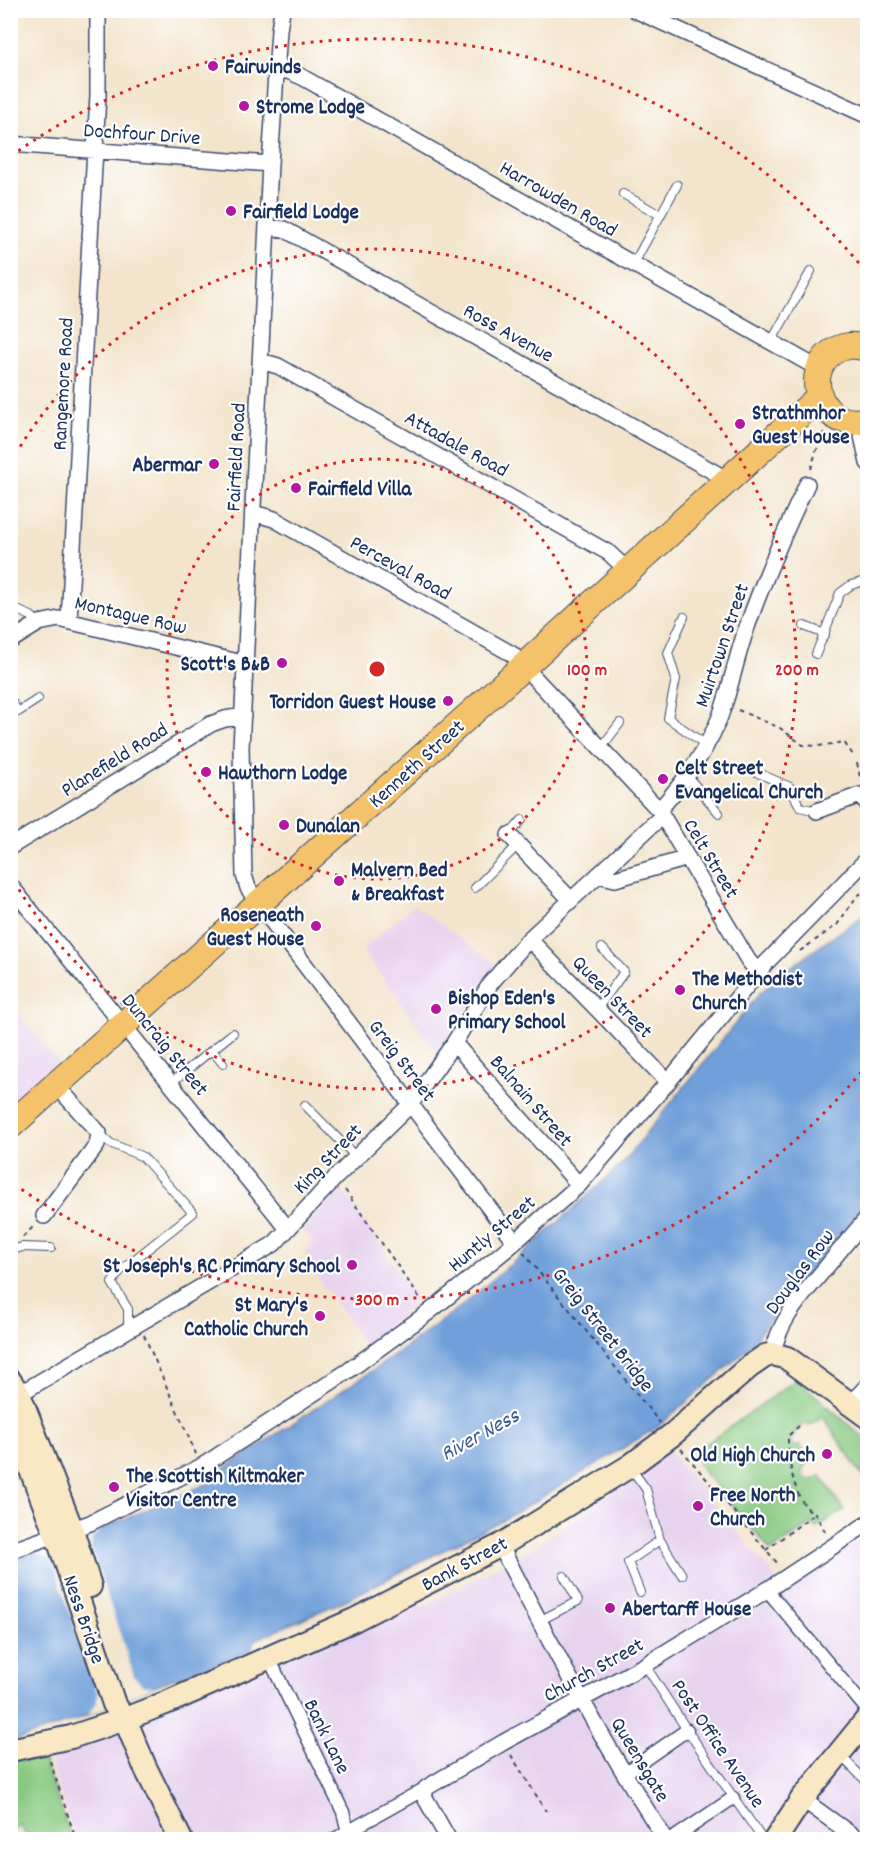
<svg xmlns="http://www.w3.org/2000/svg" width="878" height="1850" font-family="Dekko,sans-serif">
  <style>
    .built { fill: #e7d2ef }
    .green { fill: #89ca82; stroke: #527c70; stroke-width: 1.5 }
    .water { fill: #709fd9; stroke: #46679c; stroke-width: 1.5 }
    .pier { fill: #f3e4cb }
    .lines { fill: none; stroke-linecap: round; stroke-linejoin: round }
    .service-casing { stroke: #3b4a6e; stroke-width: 10 }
    .pedestrian-casing { stroke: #3b4a6e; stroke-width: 15 }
    .minor-casing { stroke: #3b4a6e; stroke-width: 18 }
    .secondary-casing { stroke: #3b4a6e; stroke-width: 26 }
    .trunk-casing { stroke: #3b4a6e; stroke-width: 28 }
    .path { stroke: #3b4a6e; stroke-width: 2; stroke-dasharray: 4.5 4.5; stroke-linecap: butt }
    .service { stroke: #fff; stroke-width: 8 }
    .pedestrian { stroke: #fff; stroke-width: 12 }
    .minor { stroke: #fff; stroke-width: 15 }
    .secondary { stroke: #fae7c3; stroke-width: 22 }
    .trunk { stroke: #f3c26a; stroke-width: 26 }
    .ring { fill: none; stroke: #d62828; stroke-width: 3; stroke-dasharray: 3 6 }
    .poi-dot { fill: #b5179e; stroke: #fff; stroke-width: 2 }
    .labels { text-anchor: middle; stroke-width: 4.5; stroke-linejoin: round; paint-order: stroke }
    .poi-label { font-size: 21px; font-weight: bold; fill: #1b2f5e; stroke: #fff; text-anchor: start }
    .street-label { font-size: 21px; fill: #1b2f5e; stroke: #fff }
    .water-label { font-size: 22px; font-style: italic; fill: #3d5c8f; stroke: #fff }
    .centre { fill: #d62828; stroke: #fff; stroke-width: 3 }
    .ring-label { font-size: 18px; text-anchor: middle; font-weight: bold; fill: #d62828; stroke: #fff; stroke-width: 4.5; stroke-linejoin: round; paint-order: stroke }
  </style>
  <rect width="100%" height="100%" fill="#fff"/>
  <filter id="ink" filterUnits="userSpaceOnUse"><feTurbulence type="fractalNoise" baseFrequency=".0167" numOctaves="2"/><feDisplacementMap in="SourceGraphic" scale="12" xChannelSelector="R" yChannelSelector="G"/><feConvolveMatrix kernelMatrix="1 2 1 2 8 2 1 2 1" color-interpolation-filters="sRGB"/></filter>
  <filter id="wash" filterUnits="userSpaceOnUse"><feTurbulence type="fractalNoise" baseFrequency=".008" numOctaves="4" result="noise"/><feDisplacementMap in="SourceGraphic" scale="24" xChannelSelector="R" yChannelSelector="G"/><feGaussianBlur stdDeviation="1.35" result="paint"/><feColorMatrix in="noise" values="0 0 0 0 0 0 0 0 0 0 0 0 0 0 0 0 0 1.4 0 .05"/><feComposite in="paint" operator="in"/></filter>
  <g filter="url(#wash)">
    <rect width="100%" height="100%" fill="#f3e4cb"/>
    <path class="built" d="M 414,905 L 497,965 L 437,1053 L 362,949 Z
      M 10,1004 L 58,1063 L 11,1108 L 10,1108 Z
      M 338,1189 L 348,1198 L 415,1297 L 411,1300 L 414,1306 L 385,1327 L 388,1332 L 368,1346 L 362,1343 L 328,1290 L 326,1291 L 305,1254 L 313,1241 L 302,1230 Z
      M 669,1451 L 780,1582 L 867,1527 L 867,1839 L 76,1839 L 44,1744 L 354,1620 L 426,1605 L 543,1542 Z"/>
    <path class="green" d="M 797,1379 L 867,1441 L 867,1474 L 863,1477 L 823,1417 L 809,1426 L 807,1423 L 795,1431 L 795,1433 L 790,1440 L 795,1447 L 800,1445 L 811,1461 L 804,1466 L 802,1474 L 806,1479 L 813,1480 L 820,1475 L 844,1510 L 816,1528 L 812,1524 L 771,1551 L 700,1467 L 695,1452 Z
      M 37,1758 L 42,1759 L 44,1762 L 72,1839 L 45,1839 L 24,1833 L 21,1825 L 11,1832 L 11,1761 Z"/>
    <path class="water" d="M 867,913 L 867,1201 L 744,1352 L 658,1427 L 514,1514 L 346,1600 L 254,1640 L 251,1651 L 154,1686 L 82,1718 L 14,1741 L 12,1733 L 11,1733 L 11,1560 C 80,1541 145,1510 211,1482 L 210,1478 L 384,1363 L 460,1307 L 522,1255 L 620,1166 L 760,993 L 792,966 Z"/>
    <path class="pier" d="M 101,1529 L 92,1538 L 91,1547 L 134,1676 L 143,1686 L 154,1686 L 88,1715 L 97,1703 L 97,1692 L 53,1563 L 48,1557 L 36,1553 Z"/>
  </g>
  <g filter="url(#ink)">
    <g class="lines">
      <defs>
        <path id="service" d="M 623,194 L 660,215
          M 633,265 L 677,185
          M 771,342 L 811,271
          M 10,607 L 31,616 L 39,623
          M 684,617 L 668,653 L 676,679 L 668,718 L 706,745
          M 804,626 L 825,634
          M 816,654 L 840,593 L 851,585 L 868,580
          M 10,699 L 18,712 L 38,699
          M 601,748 L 620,723
          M 756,772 L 790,787 L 800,807 L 817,811
          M 688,777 L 719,813
          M 509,835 L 522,820
          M 475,888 L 518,845
          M 597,1009 L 624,972 L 602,948
          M 212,1050 L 223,1064
          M 171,1083 L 233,1033
          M 305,1105 L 356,1157
          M 100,1134 L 110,1143 L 143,1157 L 193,1213 L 120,1271 L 112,1283 L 128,1309 L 128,1329
          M 10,1251 L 22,1247 L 51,1248
          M 630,1467 L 646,1489 L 660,1540 L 682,1575
          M 640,1592 L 628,1562 L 660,1540
          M 539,1621 L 578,1601 L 564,1576
          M 645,1665 L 687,1730 L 763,1840
          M 840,1755 L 868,1783"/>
        <path id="pedestrian" d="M 767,1590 L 868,1711
          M 269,1658 L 343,1812 L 350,1840
          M 624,1774 L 687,1730
          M 333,1840 L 426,1788
          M 671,1840 L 733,1798"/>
        <path id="minor" d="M 282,10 L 279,30 L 270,164 L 241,748 L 244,875 L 248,888 L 258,903 L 515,1242
          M 635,10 L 868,116
          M 276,70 L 288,71 L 302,77 L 819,369
          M 10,144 L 270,164
          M 267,227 L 284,229 L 728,480
          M 261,361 L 278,366 L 609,553 L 628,571
          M 859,422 L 868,463
          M 253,513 L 274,519 L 512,654 L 659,810 L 748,960 L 758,972
          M 69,620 L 98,95 L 98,10
          M 10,641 L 39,623 L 59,619 L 246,664
          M 659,810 C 687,779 713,742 725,702 C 733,677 738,652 747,627 C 764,578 785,531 807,484
          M 817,811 L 860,795 L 868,804
          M 509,835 L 571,900
          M 10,847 L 211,724 L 225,719 L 243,716
          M 598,875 L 615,879 L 688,858
          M 10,885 L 288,1229
          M 529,939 L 668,1082
          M 454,1043 L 579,1185
          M 44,1216 L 97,1145 L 99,1133 L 56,1085
          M 773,1354 C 778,1321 802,1296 823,1271 C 838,1253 852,1235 868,1217
          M 19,1394 L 274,1244 L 336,1177 L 410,1105 L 454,1043 L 490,984 L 529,939 L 662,816
          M 851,1403 L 868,1385
          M 501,1545 L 508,1561 C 557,1656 607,1750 666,1840
          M 10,1551 L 90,1523 L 202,1466 L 348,1371 L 429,1312 L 508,1248 L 579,1185 L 668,1082 L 765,964 L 868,858
          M 802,1799 L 859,1840
          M 449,1840 L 424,1796 L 426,1788 L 504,1742 L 645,1665 L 767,1590 L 868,1523"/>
        <path id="secondary" d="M 10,1381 L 19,1394 L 72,1530 L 90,1586
          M 10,1416 L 60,1545 L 114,1704 L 125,1719 L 145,1767 L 181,1840
          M 10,1750 L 71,1737 L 125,1719 L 173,1700 L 354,1620 L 501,1545 L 630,1466 L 673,1434 L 749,1367 L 765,1356 L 773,1354 L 787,1358 L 868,1417
          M 775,1840 L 802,1799 L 868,1718"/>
        <path id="trunk" d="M 868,348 C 862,347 855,345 849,346 C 798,353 811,434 868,420
          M 10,1126 L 524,666 L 819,397"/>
      </defs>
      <use href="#service" class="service-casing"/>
      <use href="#pedestrian" class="pedestrian-casing"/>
      <use href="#minor" class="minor-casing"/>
      <use href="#secondary" class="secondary-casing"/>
      <use href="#trunk" class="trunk-casing"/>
      <path class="path" d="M 816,452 L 824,432
        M 811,469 L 815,455
        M 738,710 L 780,728 L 803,745 L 819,746 L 844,742 L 853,755
        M 857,763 L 861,781
        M 800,951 L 837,925 L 857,896 L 868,889
        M 345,1190 L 422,1301
        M 23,1237 L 34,1226
        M 523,1252 L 660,1423
        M 144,1335 L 196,1454
        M 799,1426 L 788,1436 C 787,1455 794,1506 815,1513 L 826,1533
        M 681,1449 L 778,1564
        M 766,1550 L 814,1514
        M 511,1755 L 546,1811
        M 50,1761 L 76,1840"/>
      <use href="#service" class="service"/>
      <use href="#pedestrian" class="pedestrian"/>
      <use href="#minor" class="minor"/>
      <use href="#secondary" class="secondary"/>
      <use href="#trunk" class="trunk"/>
    </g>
  </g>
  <g class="ring">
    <circle cx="377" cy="669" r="210"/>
    <path d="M11 462A420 420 0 1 1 11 876"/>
    <path d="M867 1065A630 630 0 0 1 11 1182M11 156A630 630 0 0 1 867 273"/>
  </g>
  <g class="poi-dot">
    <circle cx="213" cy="66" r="6"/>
    <circle cx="244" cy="106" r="6"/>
    <circle cx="231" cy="211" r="6"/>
    <circle cx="740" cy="424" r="6"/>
    <circle cx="214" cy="464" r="6"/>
    <circle cx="296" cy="488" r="6"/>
    <circle cx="282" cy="663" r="6"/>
    <circle cx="448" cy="701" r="6"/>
    <circle cx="206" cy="772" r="6"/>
    <circle cx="663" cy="779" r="6"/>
    <circle cx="284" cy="825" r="6"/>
    <circle cx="339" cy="881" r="6"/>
    <circle cx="316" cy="926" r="6"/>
    <circle cx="680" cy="990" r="6"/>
    <circle cx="436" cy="1009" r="6"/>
    <circle cx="352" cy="1265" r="6"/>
    <circle cx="320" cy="1316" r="6"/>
    <circle cx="827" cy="1454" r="6"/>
    <circle cx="114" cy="1487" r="6"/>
    <circle cx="698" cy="1506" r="6"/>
    <circle cx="610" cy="1608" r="6"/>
  </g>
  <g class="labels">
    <g class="poi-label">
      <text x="225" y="73">Fairwinds</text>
      <text x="256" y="113">Strome Lodge</text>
      <text x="243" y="218">Fairfield Lodge</text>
      <text x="752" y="419">Strathmhor<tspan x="752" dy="24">Guest House</tspan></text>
      <text x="202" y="471" text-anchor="end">Abermar</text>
      <text x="308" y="495">Fairfield Villa</text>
      <text x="270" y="670" text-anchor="end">Scott's B&amp;B</text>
      <text x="436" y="708" text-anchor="end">Torridon Guest House</text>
      <text x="675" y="774">Celt Street<tspan x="675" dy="24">Evangelical Church</tspan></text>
      <text x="218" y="779">Hawthorn Lodge</text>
      <text x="296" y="832">Dunalan</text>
      <text x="351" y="876">Malvern Bed<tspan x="351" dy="24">&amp; Breakfast</tspan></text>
      <text x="304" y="921" text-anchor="end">Roseneath<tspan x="304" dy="24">Guest House</tspan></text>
      <text x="692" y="985">The Methodist<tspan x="692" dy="24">Church</tspan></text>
      <text x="448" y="1004">Bishop Eden's<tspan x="448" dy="24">Primary School</tspan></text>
      <text x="340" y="1272" text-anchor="end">St Joseph's RC Primary School</text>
      <text x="308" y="1311" text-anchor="end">St Mary's<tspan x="308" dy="24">Catholic Church</tspan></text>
      <text x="815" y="1461" text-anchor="end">Old High Church</text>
      <text x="126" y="1482">The Scottish Kiltmaker<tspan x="126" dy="24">Visitor Centre</tspan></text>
      <text x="710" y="1501">Free North<tspan x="710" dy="24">Church</tspan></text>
      <text x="622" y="1615">Abertarff House</text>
    </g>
    <g class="street-label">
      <text transform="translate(142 133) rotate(4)" y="7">Dochfour Drive</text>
      <text transform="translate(559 198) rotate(30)" y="7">Harrowden Road</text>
      <text transform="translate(509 332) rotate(29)" y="7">Ross Avenue</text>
      <text transform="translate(62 384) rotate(-87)" y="7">Rangemore Road</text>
      <text transform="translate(457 443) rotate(29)" y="7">Attadale Road</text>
      <text transform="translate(235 457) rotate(-87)" y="7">Fairfield Road</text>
      <text transform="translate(401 567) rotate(29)" y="7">Perceval Road</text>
      <text transform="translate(131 614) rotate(13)" y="7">Montague Row</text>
      <text transform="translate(721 645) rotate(-71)" y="7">Muirtown Street</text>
      <text transform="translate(114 759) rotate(-32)" y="7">Planefield Road</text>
      <text transform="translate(416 763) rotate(-42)" y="7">Kenneth Street</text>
      <text transform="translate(712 858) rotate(59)" y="7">Celt Street</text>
      <text transform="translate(613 996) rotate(46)" y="7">Queen Street</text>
      <text transform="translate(166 1044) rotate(51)" y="7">Duncraig Street</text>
      <text transform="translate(403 1060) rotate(53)" y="7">Greig Street</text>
      <text transform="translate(532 1100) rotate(49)" y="7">Balnain Street</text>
      <text transform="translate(327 1158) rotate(-46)" y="7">King Street</text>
      <text transform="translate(491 1233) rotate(-40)" y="7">Huntly Street</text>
      <text transform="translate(799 1271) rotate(-53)" y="7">Douglas Row</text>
      <text transform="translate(604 1329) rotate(52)" y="7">Greig Street Bridge</text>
      <text transform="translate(464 1563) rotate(-28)" y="7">Bank Street</text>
      <text transform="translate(85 1619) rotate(71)" y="7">Ness Bridge</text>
      <text transform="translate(593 1669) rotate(-29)" y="7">Church Street</text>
      <text transform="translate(328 1736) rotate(64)" y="7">Bank Lane</text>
      <text transform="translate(719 1743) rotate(56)" y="7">Post Office Avenue</text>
      <text transform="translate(641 1759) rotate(59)" y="7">Queensgate</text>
    </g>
    <g class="water-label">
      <text transform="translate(479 1433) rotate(-29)" y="8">River Ness</text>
    </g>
  </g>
  <circle cx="377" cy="669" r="9" class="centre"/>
  <g class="ring-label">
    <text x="587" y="675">100 m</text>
    <text x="797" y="675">200 m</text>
    <text x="377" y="1305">300 m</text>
  </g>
  <rect width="878" height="1850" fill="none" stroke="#fff" stroke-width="36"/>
</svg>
